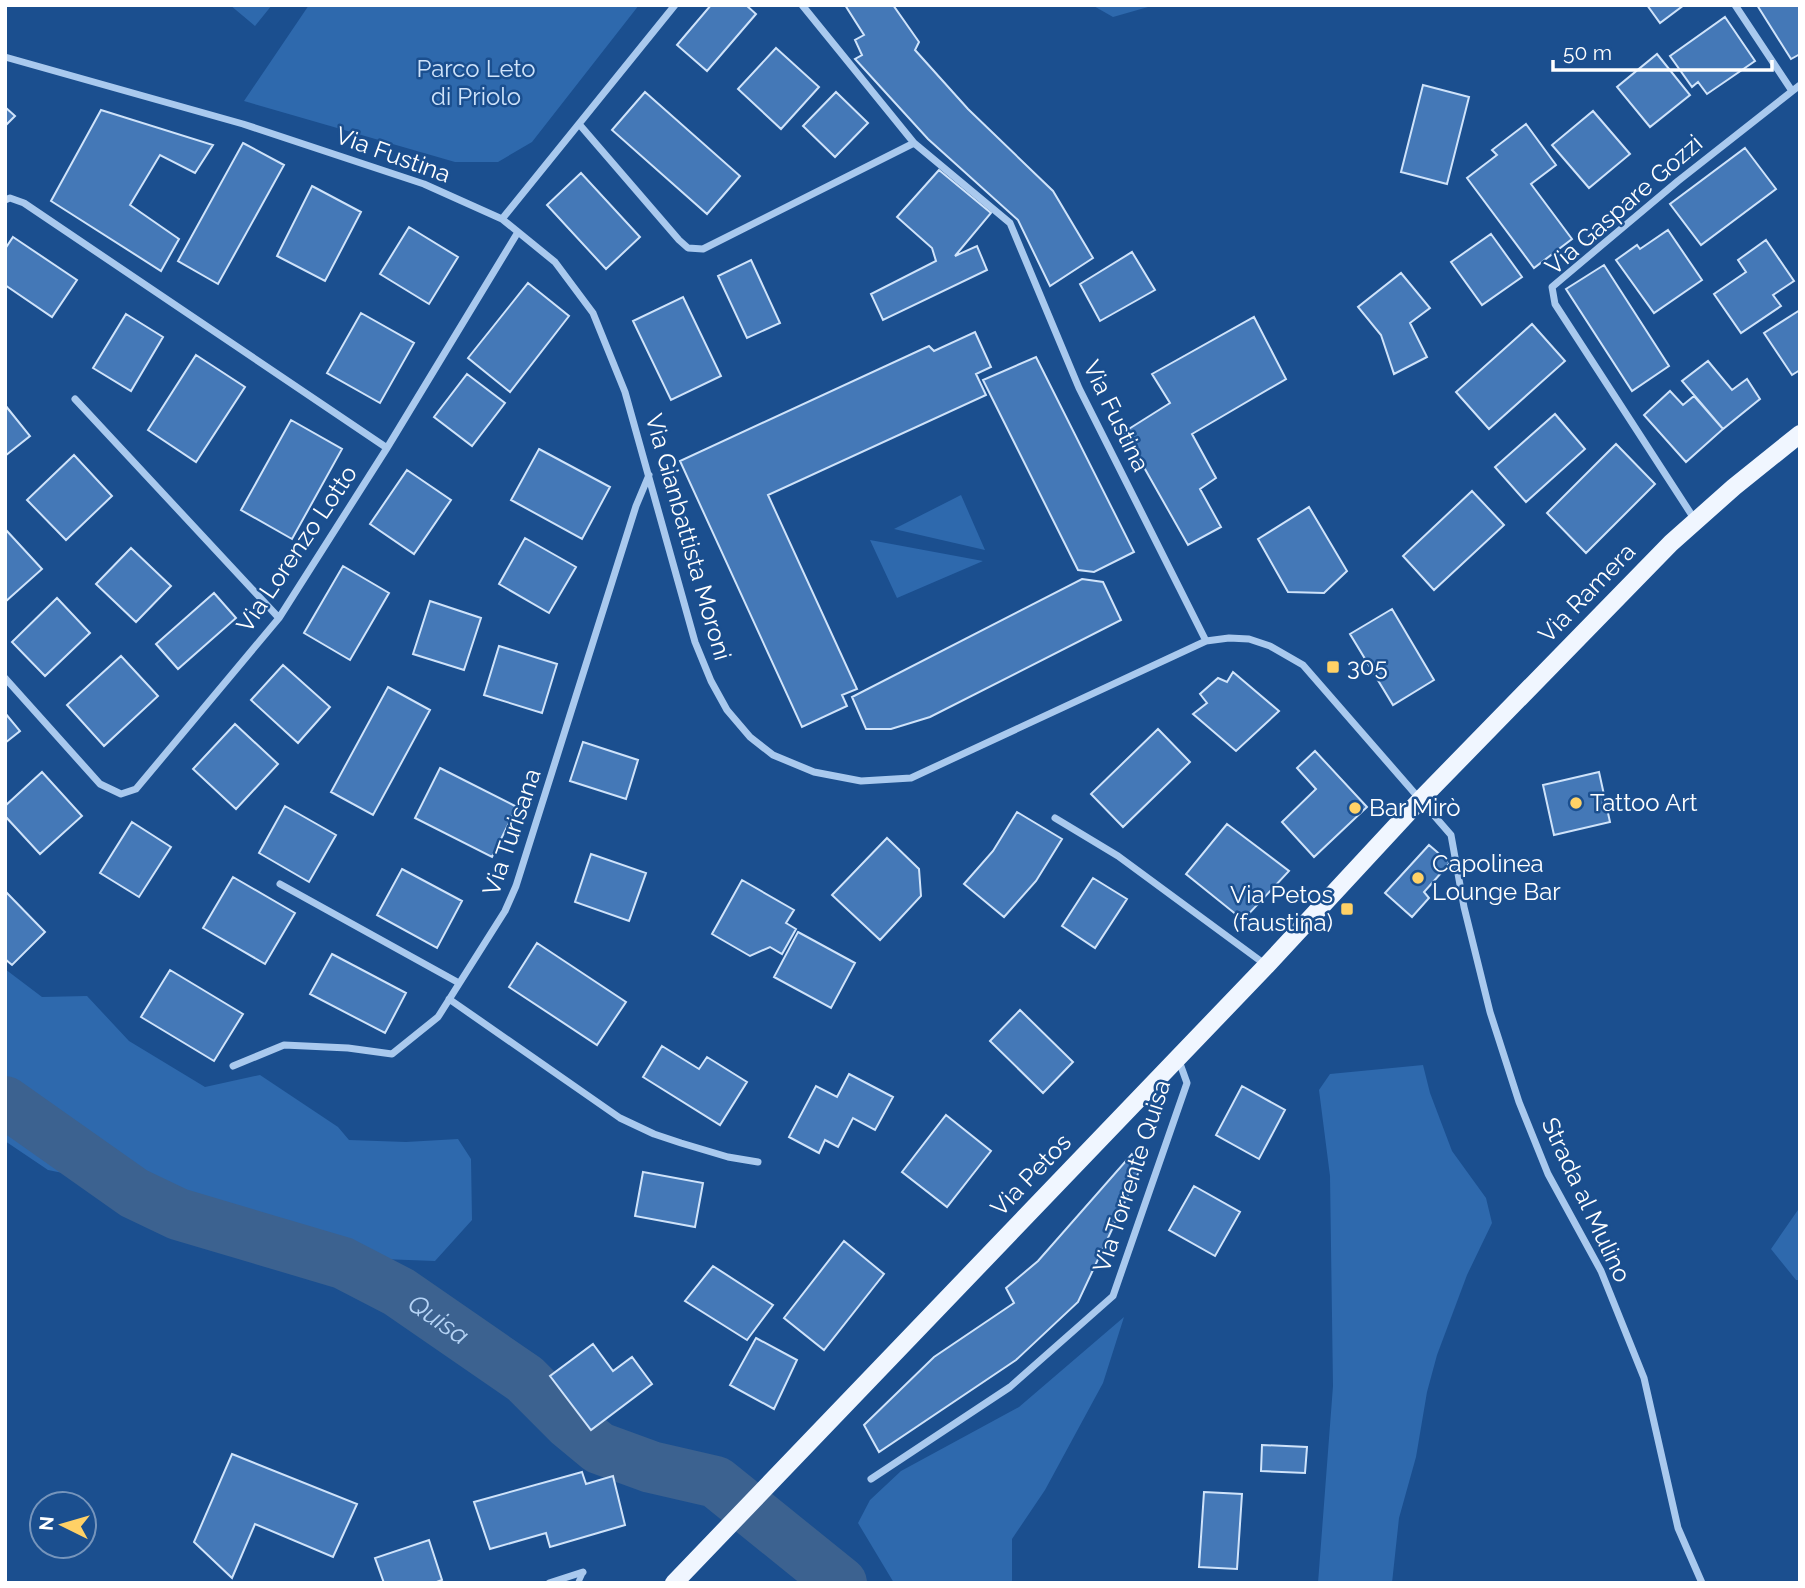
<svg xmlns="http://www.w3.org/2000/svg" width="1805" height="1588" font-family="Raleway,sans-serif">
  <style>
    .green { fill: #2e69ad }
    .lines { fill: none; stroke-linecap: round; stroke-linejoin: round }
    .river { stroke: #3c6290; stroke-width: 52 }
    .building { fill: #4478b7; stroke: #cfe3fa; stroke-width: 2 }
    .pedestrian { stroke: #a9c9ee; stroke-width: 6 }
    .minor { stroke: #a9c9ee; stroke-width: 7 }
    .primary { stroke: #f0f6ff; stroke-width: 18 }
    .poi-dot { fill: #ffd166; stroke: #1b4f8f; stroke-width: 2.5 }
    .labels { text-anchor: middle; stroke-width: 5; stroke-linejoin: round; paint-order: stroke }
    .park-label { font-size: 24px; fill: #cfe3fa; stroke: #1b4f8f }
    .street-label { font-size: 24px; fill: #fff; stroke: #1b4f8f }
    .poi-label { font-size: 24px; fill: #fff; stroke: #1b4f8f; text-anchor: start }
    .water-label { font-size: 26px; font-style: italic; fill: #b5d3f5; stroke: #1b4f8f }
  </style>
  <rect width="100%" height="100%" fill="#1b4f8f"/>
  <path class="green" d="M 230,5 L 272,5 L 255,26 Z
    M 309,5 L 639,5 L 532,142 L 498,162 L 455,162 L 244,101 Z
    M 1092,5 L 1155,5 L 1113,17 Z
    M 961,495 L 985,550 L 894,529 Z
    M 870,540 L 983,561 L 897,598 Z
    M 5,969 L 42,997 L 87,996 L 129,1041 L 205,1087 L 260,1075 L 338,1127 L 349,1140 L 406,1142 L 458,1139 L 471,1159 L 472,1220 L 435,1261 L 329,1257 L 226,1206 L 48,1170 L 5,1141 Z
    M 1423,1065 L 1430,1093 L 1452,1151 L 1486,1198 L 1492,1223 L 1467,1275 L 1437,1355 L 1427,1392 L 1416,1457 L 1399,1518 L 1392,1583 L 1318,1583 L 1333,1386 L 1330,1176 L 1319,1090 L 1330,1074 Z
    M 1800,1207 L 1800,1280 L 1796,1280 L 1771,1249 Z
    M 1124,1317 L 1103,1383 L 1045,1490 L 1012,1539 L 1012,1583 L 894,1583 L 858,1523 L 870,1500 L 901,1471 L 1019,1407 Z"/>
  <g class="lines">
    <path class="river" id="s1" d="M 5,1102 L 134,1193 L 178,1214 L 343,1263 L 399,1292 L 525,1379 L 570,1424 L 599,1448 L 651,1467 L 716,1482 L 841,1583"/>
  </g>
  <path class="building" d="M 711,5 L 746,5 L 756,14 L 707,71 L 677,45 Z
    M 845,5 L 893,5 L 919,42 L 915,50 L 968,109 L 1053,191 L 1093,258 L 1050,286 L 1018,220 L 928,139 L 855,59 L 862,55 L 855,40 L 864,35 Z
    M 1647,5 L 1684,5 L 1660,23 Z
    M 1757,5 L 1800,5 L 1800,54 L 1791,59 Z
    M 1725,17 L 1755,61 L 1707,94 L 1698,82 L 1692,87 L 1670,56 Z
    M 776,48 L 819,87 L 781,129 L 738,89 Z
    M 1657,54 L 1690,95 L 1650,127 L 1617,87 Z
    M 1423,85 L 1469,97 L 1447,184 L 1401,172 Z
    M 645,92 L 740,176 L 707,214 L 612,130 Z
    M 836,92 L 868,123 L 835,157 L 803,126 Z
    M 5,107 L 15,116 L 5,126 Z
    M 101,110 L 213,145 L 195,173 L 160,155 L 130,205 L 179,239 L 161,271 L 51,201 Z
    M 1593,111 L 1630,154 L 1589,188 L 1552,145 Z
    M 1526,124 L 1556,165 L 1531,184 L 1572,239 L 1534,268 L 1467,178 L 1497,155 L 1492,150 Z
    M 243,143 L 284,165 L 218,284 L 178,261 Z
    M 1745,148 L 1776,189 L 1701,245 L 1670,204 Z
    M 939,170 L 991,213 L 955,256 L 977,246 L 987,270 L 883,320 L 871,294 L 936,261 L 932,248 L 897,217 Z
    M 581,173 L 640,237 L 606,269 L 547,205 Z
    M 312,186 L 361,212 L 325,281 L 277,256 Z
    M 409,227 L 458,257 L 429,304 L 380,274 Z
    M 1668,230 L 1702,280 L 1654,313 L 1616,260 L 1637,245 L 1640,249 Z
    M 1491,234 L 1522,277 L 1482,305 L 1451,262 Z
    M 13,237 L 77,280 L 52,317 L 5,285 L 5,249 Z
    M 1766,240 L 1794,281 L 1773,295 L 1781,306 L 1741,333 L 1714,294 L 1746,272 L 1738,260 Z
    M 1132,252 L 1155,290 L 1100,321 L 1080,284 Z
    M 751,260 L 780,323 L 747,338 L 718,276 Z
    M 1604,265 L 1669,366 L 1632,391 L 1566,289 Z
    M 1401,273 L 1430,308 L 1410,323 L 1427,357 L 1394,374 L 1381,335 L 1358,307 Z
    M 528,283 L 569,316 L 510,392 L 468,358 Z
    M 683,297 L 721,376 L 671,400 L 633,321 Z
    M 1800,310 L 1800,370 L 1792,375 L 1764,333 Z
    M 361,313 L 414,343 L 380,403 L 327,373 Z
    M 126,314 L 163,337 L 131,391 L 93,368 Z
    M 1254,317 L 1286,379 L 1192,434 L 1216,478 L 1200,489 L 1221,527 L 1188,545 L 1124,432 L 1170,403 L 1152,374 Z
    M 1532,324 L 1565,361 L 1489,429 L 1456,392 Z
    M 975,332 L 991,367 L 976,374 L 986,395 L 768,495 L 857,689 L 842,695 L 847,706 L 802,727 L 680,461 L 929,346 L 934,351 Z
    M 196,355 L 245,387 L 196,462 L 148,430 Z
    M 1036,357 L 1134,552 L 1094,572 L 1078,570 L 983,380 Z
    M 1708,361 L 1732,390 L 1747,379 L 1760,399 L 1723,429 L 1682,381 Z
    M 467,374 L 505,403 L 472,446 L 434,417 Z
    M 1670,391 L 1683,405 L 1694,396 L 1723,429 L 1686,462 L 1644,415 Z
    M 5,405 L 30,436 L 5,456 Z
    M 1555,414 L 1585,449 L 1526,502 L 1495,467 Z
    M 291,420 L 342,449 L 292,539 L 241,510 Z
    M 1616,444 L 1655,484 L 1586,553 L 1547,513 Z
    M 539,449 L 610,487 L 582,539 L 511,500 Z
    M 74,455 L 112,496 L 66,540 L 27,500 Z
    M 407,470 L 451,500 L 414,554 L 370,524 Z
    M 1472,491 L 1504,525 L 1434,590 L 1403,556 Z
    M 1309,507 L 1347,571 L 1324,593 L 1288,592 L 1258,539 Z
    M 6,530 L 42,569 L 5,602 L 5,531 Z
    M 525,538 L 576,567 L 549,613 L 499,584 Z
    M 131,548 L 171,586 L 136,622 L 96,584 Z
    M 343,566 L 389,593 L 350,660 L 304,633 Z
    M 1082,579 L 1103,582 L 1121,620 L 930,717 L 891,729 L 866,729 L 852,697 Z
    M 214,593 L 236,618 L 178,669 L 156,644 Z
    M 57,598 L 90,633 L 45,676 L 12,642 Z
    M 430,601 L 481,618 L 464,670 L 413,654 Z
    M 1392,609 L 1434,680 L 1393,705 L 1350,634 Z
    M 499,646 L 557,664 L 542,713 L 484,695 Z
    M 121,656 L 158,696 L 104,746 L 67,705 Z
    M 283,665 L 330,707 L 298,743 L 251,700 Z
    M 1233,672 L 1279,711 L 1236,751 L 1193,714 L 1207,703 L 1200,694 L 1218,678 L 1227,682 Z
    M 388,687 L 430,710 L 373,815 L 331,792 Z
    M 5,713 L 20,731 L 5,743 Z
    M 235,724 L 278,764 L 236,809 L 193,769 Z
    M 1158,729 L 1190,762 L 1123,827 L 1091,794 Z
    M 583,742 L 638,760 L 626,799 L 570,781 Z
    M 1315,751 L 1367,807 L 1314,857 L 1282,822 L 1316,789 L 1297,768 Z
    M 440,768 L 517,807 L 492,857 L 415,818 Z
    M 42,772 L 82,816 L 40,854 L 5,816 L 5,806 Z
    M 1599,772 L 1610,822 L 1554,835 L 1543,785 Z
    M 285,806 L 336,835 L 309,882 L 259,853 Z
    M 1017,812 L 1062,839 L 1036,881 L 1004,917 L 964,884 L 993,851 Z
    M 132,822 L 171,847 L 139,897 L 100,873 Z
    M 1227,824 L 1289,871 L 1243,920 L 1186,874 Z
    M 887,838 L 919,869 L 921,896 L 880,940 L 832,895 Z
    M 1429,845 L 1450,863 L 1424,892 L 1429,898 L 1412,917 L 1385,893 Z
    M 591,854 L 646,873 L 629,921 L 575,902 Z
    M 402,869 L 462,901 L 437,948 L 377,915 Z
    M 233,877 L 295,913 L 265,964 L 203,928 Z
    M 1093,878 L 1127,899 L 1095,948 L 1062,926 Z
    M 742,880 L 794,910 L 786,923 L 796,929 L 782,954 L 770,947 L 750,956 L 712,934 Z
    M 5,891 L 45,932 L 12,965 L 5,959 Z
    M 798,932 L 855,963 L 831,1008 L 774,977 Z
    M 537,943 L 626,1002 L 597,1045 L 509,987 Z
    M 332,954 L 406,993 L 385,1033 L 310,994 Z
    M 170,970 L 243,1014 L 214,1061 L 141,1017 Z
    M 1020,1010 L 1073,1062 L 1043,1093 L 990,1041 Z
    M 662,1046 L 699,1069 L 707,1057 L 747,1082 L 720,1125 L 643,1077 Z
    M 849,1074 L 893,1097 L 875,1130 L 853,1118 L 838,1147 L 825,1140 L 819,1153 L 789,1137 L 816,1086 L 837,1097 Z
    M 1242,1086 L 1285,1110 L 1259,1159 L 1216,1135 Z
    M 946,1115 L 991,1151 L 947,1207 L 902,1172 Z
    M 1132,1154 L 1144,1161 L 1078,1302 L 1016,1360 L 879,1452 L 864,1425 L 934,1357 L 1014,1303 L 1006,1288 L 1038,1261 Z
    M 643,1172 L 703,1183 L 695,1227 L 635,1216 Z
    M 1194,1186 L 1240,1212 L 1215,1256 L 1169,1230 Z
    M 844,1241 L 884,1274 L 824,1350 L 784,1318 Z
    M 713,1266 L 773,1305 L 747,1340 L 685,1301 Z
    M 756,1338 L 797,1360 L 774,1409 L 730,1385 Z
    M 593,1344 L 613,1371 L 632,1357 L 652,1384 L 591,1430 L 550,1376 Z
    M 1262,1445 L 1307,1447 L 1305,1473 L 1261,1471 Z
    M 232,1454 L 357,1504 L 333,1557 L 255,1524 L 232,1578 L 194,1542 Z
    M 582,1472 L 586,1484 L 613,1476 L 625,1525 L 550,1547 L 546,1533 L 490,1549 L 474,1502 Z
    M 1204,1492 L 1242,1494 L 1237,1569 L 1199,1567 Z
    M 429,1540 L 442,1580 L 434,1583 L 384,1583 L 375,1558 Z"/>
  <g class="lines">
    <path class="pedestrian" d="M 578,1583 L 583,1572"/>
    <path class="minor" d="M 802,5 L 914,143 L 1010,223 L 1079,388 L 1206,641
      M 1735,5 L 1792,91
      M 5,57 L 243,124 L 424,184 L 502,219 L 555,262 L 593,313 L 625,392 L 695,642 L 711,681 L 727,710 L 750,737 L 773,755 L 814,772 L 861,781 L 911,778 L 1206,641 L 1229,638 L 1249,639 L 1270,646 L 1303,665 L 1451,835 L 1464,907 L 1490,1012 L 1519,1102 L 1548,1174 L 1601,1271 L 1644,1378 L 1678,1528 L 1702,1583
      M 579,124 L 679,240 L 688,248 L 703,249 L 914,143
      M 5,200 L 10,198 L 24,203 L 387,448
      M 502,219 L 675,5
      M 75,399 L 279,618
      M 1695,520 L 1555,304 L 1552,287 L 1678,181 L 1800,85
      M 5,678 L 100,784 L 121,794 L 136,789 L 279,618 L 387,448 L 518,232
      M 1055,818 L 1118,856 L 1266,965
      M 280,884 L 459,983
      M 449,999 L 620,1118 L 654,1134 L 681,1143 L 728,1157 L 758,1162
      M 233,1066 L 284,1045 L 348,1048 L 392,1054 L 438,1017 L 505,911 L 516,886 L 636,506 L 649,475
      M 871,1479 L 1010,1387 L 1113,1296 L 1187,1083 L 1178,1058
      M 549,1583 L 583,1572"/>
    <path class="primary" d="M 674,1583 L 1267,965 L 1421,799 L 1671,543 L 1734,487 L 1800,434"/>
  </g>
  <g class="poi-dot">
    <rect x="1326" y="660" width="14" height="14" rx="3.5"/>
    <circle cx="1576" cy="803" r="7"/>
    <circle cx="1355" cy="808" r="7"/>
    <circle cx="1418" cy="878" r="7"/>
    <rect x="1340" y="902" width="14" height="14" rx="3.5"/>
  </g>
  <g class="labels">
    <g class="park-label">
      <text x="476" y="77">Parco Leto<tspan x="476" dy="28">di Priolo</tspan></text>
    </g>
    <g class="street-label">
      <text transform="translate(393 155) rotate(20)" y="8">Via Fustina</text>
      <text transform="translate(1624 205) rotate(-41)" y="8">Via Gaspare Gozzi</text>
      <text transform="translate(1116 416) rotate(64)" y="8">Via Fustina</text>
      <text transform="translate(688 537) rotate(74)" y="8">Via Gianbattista Moroni</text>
      <text transform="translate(297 549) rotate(-56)" y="8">Via Lorenzo Lotto</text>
      <text transform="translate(1587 593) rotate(-46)" y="8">Via Ramera</text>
      <text transform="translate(512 832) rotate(-71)" y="8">Via Turisana</text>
      <text transform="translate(1031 1175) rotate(-46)" y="8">Via Petos</text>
      <text transform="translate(1132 1176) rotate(-72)" y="8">Via Torrente Quisa</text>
      <text transform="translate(1586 1200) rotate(65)" y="8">Strada al Mulino</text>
    </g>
    <g class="poi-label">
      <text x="1347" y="675">305</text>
      <text x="1590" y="811">Tattoo Art</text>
      <text x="1369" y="816">Bar Mirò</text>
      <text x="1432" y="872">Capolinea<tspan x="1432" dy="28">Lounge Bar</tspan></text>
      <text x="1333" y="903" text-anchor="end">Via Petos<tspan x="1333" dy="28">(faustina)</tspan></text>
    </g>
    <g class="water-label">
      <text dy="9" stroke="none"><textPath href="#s1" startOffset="490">Quisa</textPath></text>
    </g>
  </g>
  <rect width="1805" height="1588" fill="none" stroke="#ffffff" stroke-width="14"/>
  <g transform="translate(63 1525) rotate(275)"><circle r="33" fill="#1b4f8f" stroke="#7695bc" stroke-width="2"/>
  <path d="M0-5L12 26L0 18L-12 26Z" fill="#ffd166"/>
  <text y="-10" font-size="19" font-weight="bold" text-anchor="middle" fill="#ffffff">N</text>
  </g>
  <path d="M1553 60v10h219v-10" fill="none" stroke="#ffffff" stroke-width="3.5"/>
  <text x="1563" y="60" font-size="21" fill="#ffffff" stroke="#1b4f8f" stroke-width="5" paint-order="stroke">50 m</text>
</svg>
